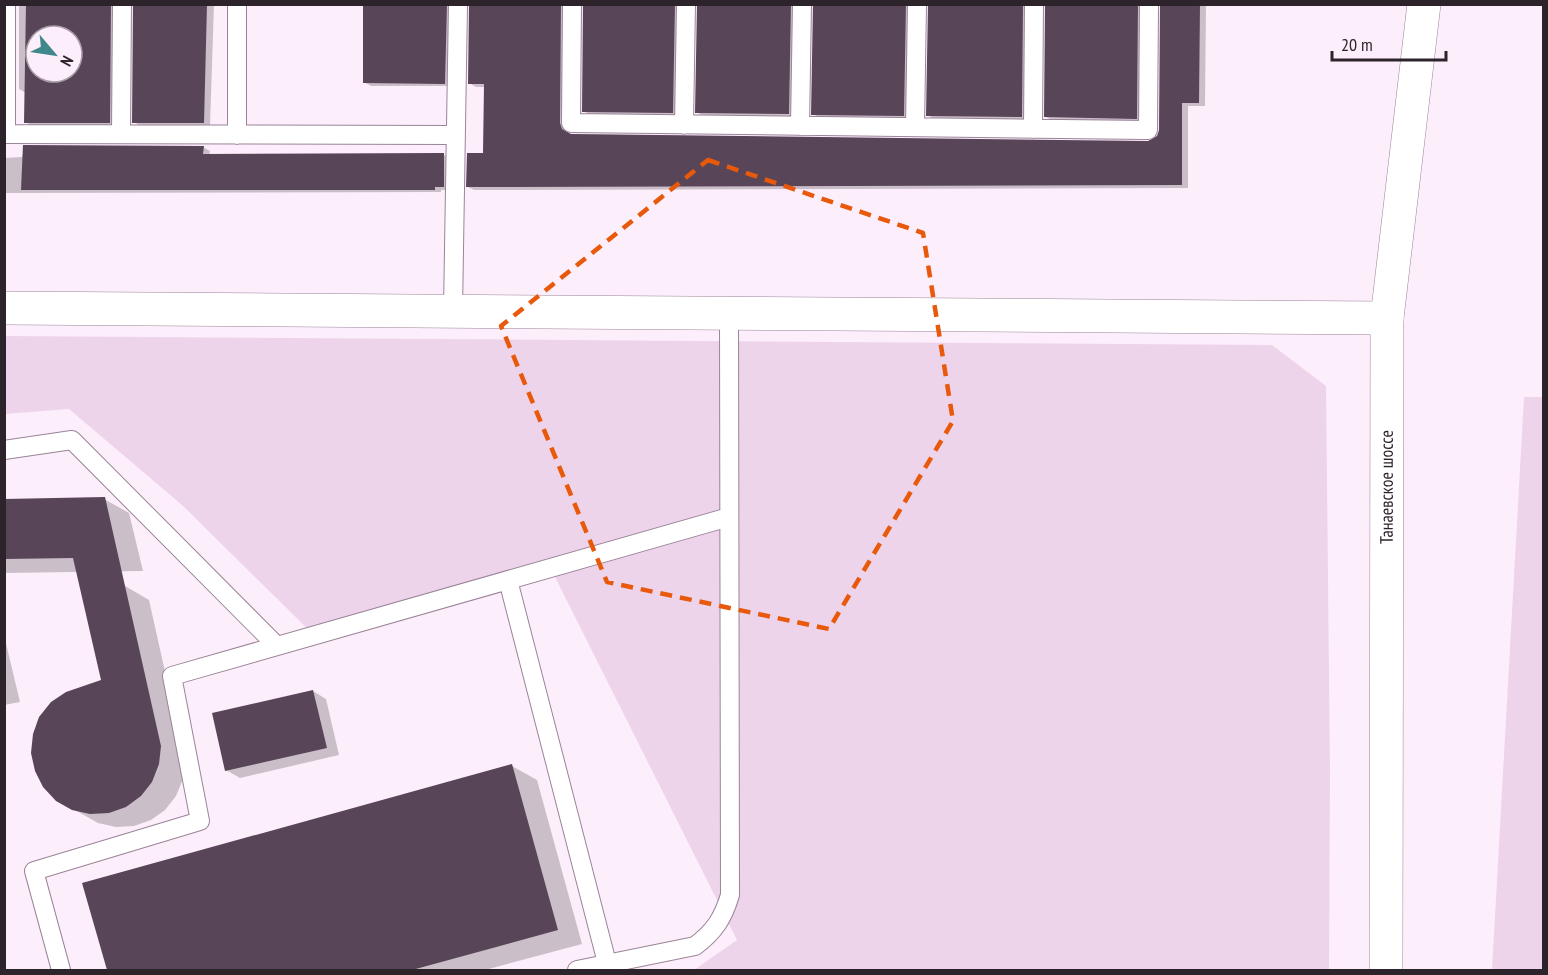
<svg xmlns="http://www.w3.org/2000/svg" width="1548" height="975" font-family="'PT Sans Narrow',sans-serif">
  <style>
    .green { fill: #edd4eb }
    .shadow { fill: #0003; fill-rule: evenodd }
    .building { fill: #584557; fill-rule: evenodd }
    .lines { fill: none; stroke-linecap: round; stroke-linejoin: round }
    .service-casing { stroke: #9a8498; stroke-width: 20 }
    .minor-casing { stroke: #9a8498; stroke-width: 34 }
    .tertiary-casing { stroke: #9a8498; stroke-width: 34 }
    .service { stroke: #fff; stroke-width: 18 }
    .minor { stroke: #fff; stroke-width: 33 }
    .tertiary { stroke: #fff; stroke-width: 33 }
    .marked { fill: none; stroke: #e8590c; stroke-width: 4.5; stroke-dasharray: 12 8; stroke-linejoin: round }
    .labels { text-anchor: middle; stroke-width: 6; stroke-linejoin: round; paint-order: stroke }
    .street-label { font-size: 18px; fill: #2c232b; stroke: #fdeefc }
  </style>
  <rect width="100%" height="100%" fill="#fdeefc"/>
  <path class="green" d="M 5,336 L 1272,345 L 1326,386 L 1330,772 L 1329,970 L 694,970 L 737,940 L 554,575 L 319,640 L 182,505 L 69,409 L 5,414 Z
    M 1524,397 L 1544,397 L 1543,970 L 1492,970 Z"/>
  <path class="shadow" d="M 19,4 L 119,4 L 116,126 L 32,126 L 25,122 L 26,93 L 19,89 ZM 36,36 L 72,36 L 72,72 L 36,72 Z
    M 135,4 L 214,4 L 210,126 L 140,126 L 134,122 Z
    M 365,4 L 454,4 L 451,86 L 371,86 L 364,82 Z
    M 471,4 L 569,4 L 566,128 L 569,134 L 1148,143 L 1159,136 L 1162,4 L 1206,4 L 1205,106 L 1188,106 L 1188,188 L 474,190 L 468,187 L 485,155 L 486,87 L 476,87 L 469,83 Z
    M 585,4 L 683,4 L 679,116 L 590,115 L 584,111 Z
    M 699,4 L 798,4 L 795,117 L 703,116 L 697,112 Z
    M 815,4 L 913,4 L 910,119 L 819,117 L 813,114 Z
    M 930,4 L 1030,4 L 1028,120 L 934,119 L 928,115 Z
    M 1047,4 L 1146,4 L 1143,121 L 1052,120 L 1046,117 Z
    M 25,147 L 203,147 L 210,151 L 209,155 L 444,155 L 450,158 L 450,190 L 441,190 L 441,192 L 4,193 L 4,158 L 22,157 Z
    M 104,499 L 129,513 L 143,571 L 4,573 L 4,500 Z
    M 125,586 L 149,600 L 185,761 L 183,779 L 176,796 L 165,810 L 151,820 L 134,826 L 116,827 L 98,823 L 57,800 L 102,681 Z
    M 4,635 L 20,702 L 4,705 Z
    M 313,691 L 326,699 L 339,755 L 240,778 L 226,770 Z
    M 512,766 L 537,780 L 582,944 L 485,970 L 108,970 L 84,884 Z"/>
  <path class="building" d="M 26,4 L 111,4 L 110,123 L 24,123 ZM 36,36 L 72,36 L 72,72 L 36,72 Z
    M 133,4 L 207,4 L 204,123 L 132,123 Z
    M 363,4 L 447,4 L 445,84 L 363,83 Z
    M 469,4 L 561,4 L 560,123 L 562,129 L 571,134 L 1148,141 L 1157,136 L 1159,130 L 1160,4 L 1200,4 L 1199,103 L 1182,103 L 1182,185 L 466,187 L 467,153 L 483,153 L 484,84 L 468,84 Z
    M 583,4 L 675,4 L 673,113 L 582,112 Z
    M 697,4 L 791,4 L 789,114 L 695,113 Z
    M 813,4 L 906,4 L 904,116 L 811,115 Z
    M 928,4 L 1023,4 L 1022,117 L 926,116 Z
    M 1045,4 L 1138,4 L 1137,119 L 1044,117 Z
    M 23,145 L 204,146 L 203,154 L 444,153 L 444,187 L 435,187 L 435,190 L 21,190 Z
    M 105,497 L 161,746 L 159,764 L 152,782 L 141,796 L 126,807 L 109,813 L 90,814 L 72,810 L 56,801 L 43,787 L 35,771 L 31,753 L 33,734 L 39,717 L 51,702 L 66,692 L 101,680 L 73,558 L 4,559 L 4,499 Z
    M 313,690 L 327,748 L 225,771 L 212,713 Z
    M 512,764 L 558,930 L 412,970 L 107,970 L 82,883 Z"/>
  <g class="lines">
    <defs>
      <path id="service" d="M 572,4 L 571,123 L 1148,130 L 1149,4
        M 684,125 L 686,4
        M 800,126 L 802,4
        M 915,127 L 917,4
        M 1033,129 L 1034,4
        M 4,134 L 455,135
        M 6,134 L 6,4
        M 121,134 L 122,4
        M 237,135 L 237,4
        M 453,311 L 458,4
        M 4,450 L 72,440 L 277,646
        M 508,580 L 607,963
        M 61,970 L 34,871 L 200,821 L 172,676 L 729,517
        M 577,970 L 695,946 C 715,931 723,918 730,895 L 729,313"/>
      <path id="minor" d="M 4,308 L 1387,318"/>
      <g id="tertiary">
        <path id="s1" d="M 1386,970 L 1387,318 L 1424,4"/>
      </g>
    </defs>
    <use href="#service" class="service-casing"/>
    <use href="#minor" class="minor-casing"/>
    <use href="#tertiary" class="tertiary-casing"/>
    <use href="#service" class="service"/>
    <use href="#minor" class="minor"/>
    <use href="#tertiary" class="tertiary"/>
  </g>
  <path class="marked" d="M 708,160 L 923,233 L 953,421 L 829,629 L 607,582 L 501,326 Z"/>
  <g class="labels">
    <g class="street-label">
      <text dy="6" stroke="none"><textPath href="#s1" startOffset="483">Танаевское шоссе</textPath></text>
    </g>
  </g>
  <rect width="1548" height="975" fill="none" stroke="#2c232b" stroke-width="12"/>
  <g transform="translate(54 54) rotate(119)"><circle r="28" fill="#fdeefc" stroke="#a99da8" stroke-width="1.5"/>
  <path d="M0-4.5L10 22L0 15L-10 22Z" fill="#40888b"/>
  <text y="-9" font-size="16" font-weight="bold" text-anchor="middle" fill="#2c232b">N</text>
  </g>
  <path d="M1332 51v9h114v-9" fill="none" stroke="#2c232b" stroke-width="3"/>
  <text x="1341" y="51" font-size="18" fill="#2c232b" stroke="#fdeefc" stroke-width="4.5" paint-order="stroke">20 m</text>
</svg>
